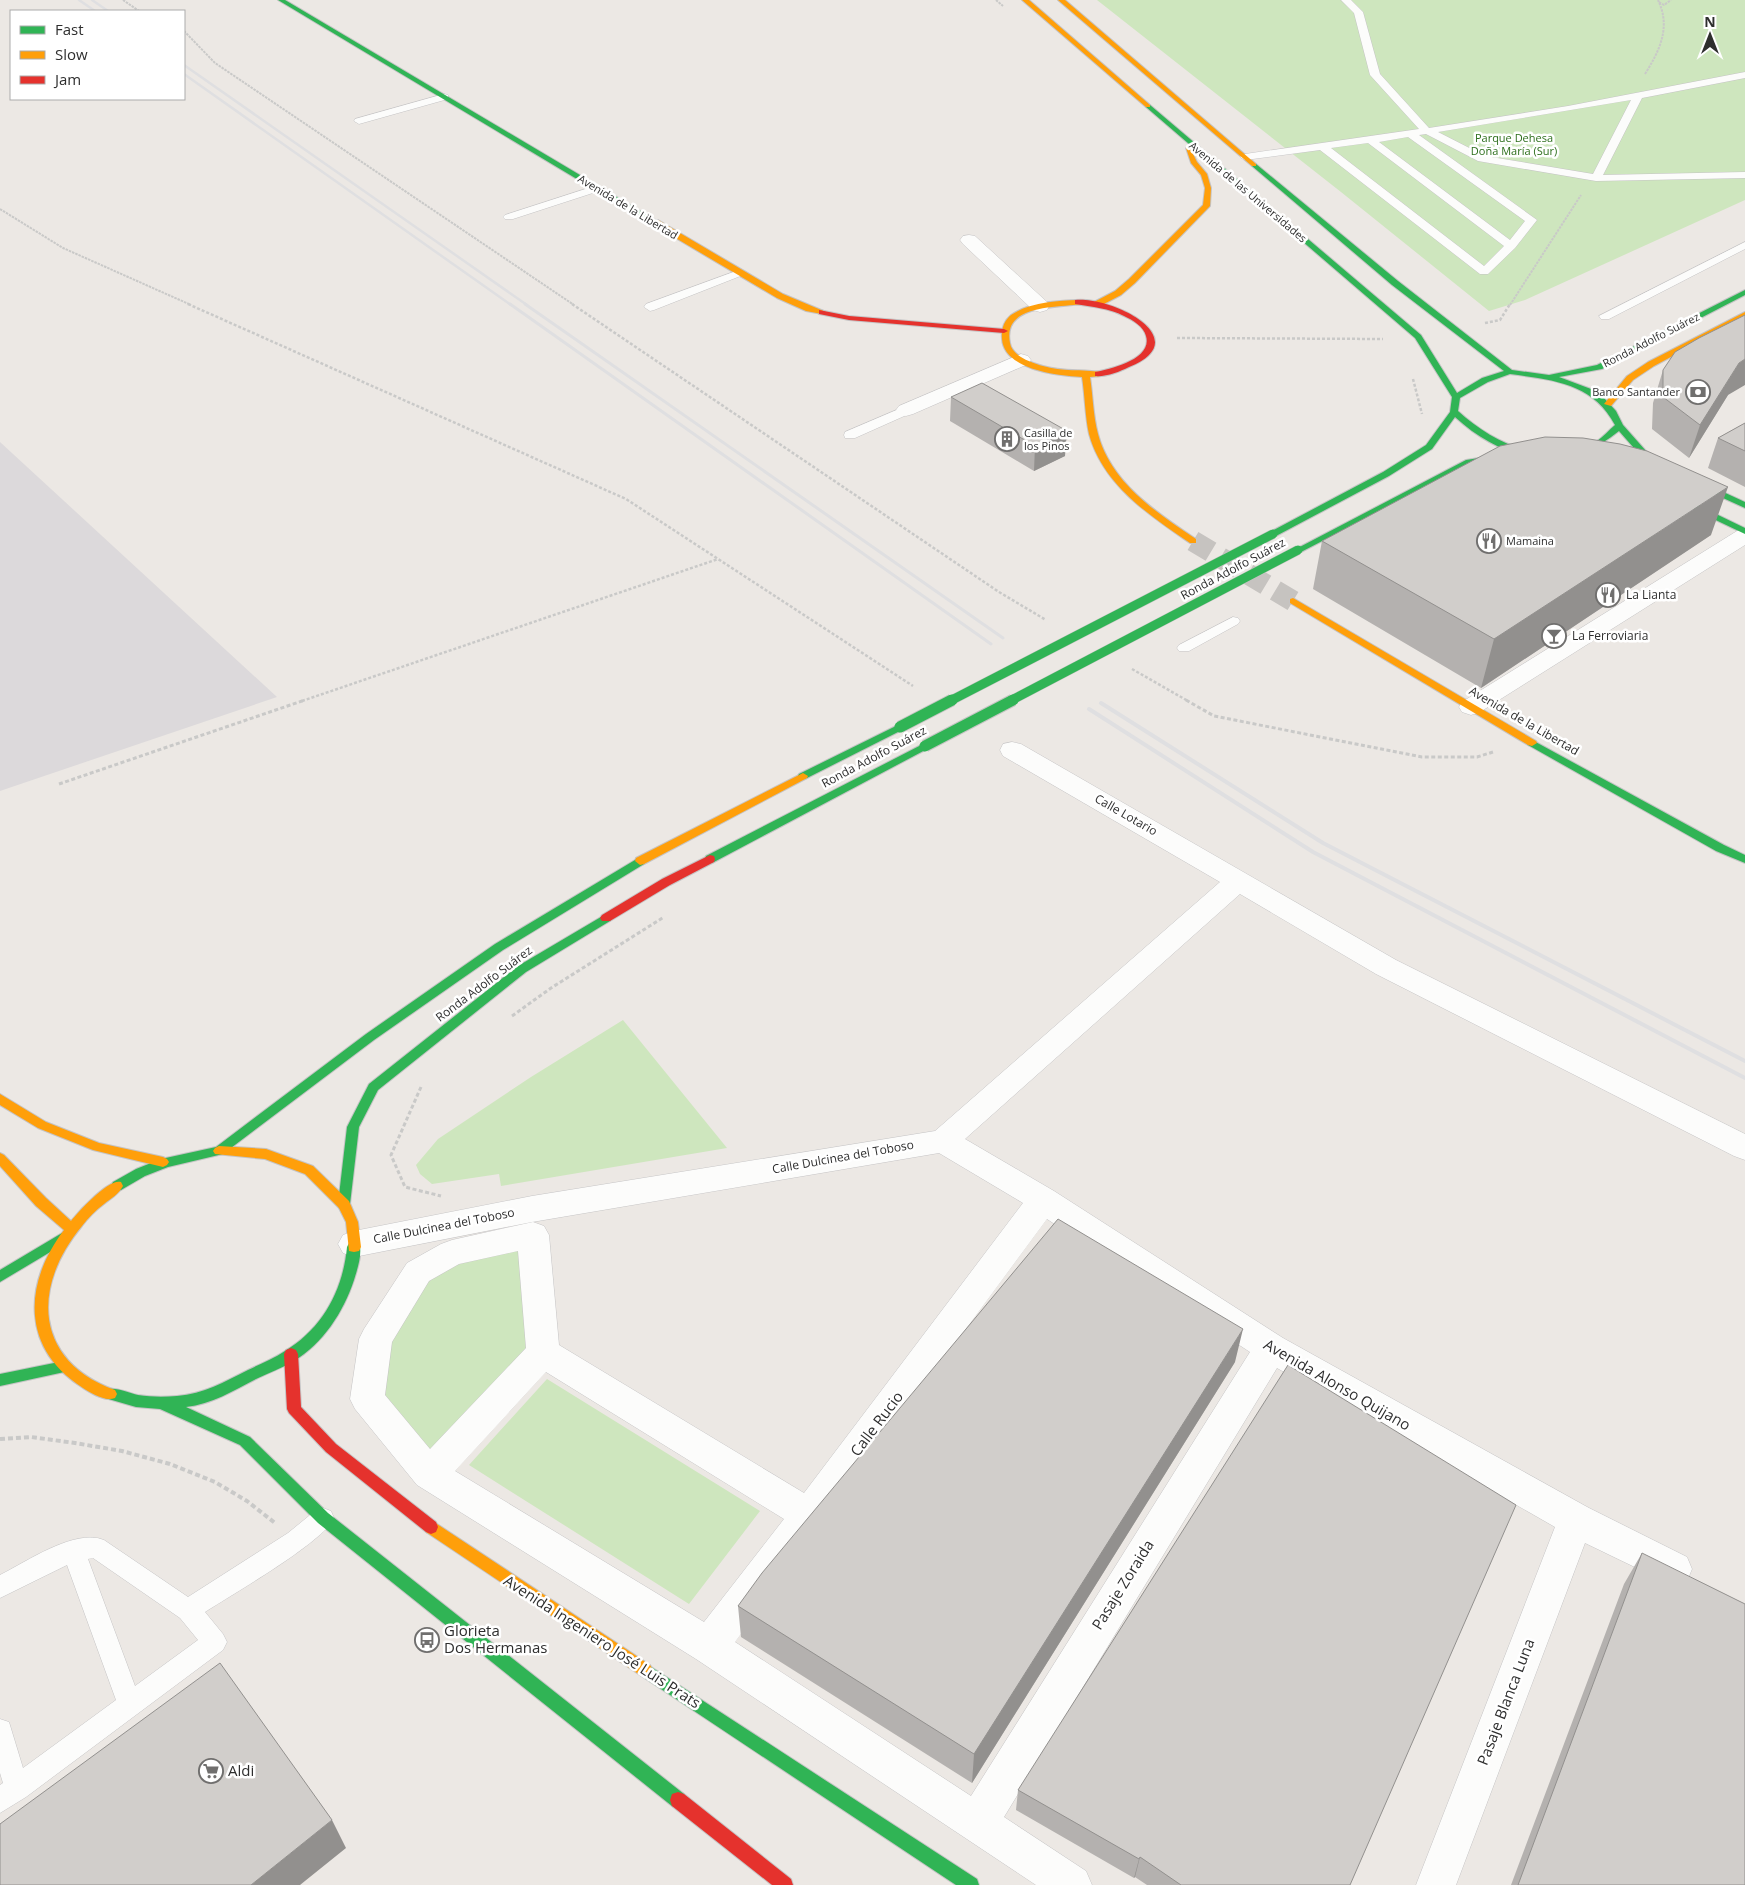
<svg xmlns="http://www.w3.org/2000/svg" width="1745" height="1885" font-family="'Open Sans',sans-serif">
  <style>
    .industrial { fill: #dcd9db }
    .green { fill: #cee6be }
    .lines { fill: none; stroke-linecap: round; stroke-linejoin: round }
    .secondary-tunnel { stroke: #c6c3c0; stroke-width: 21; stroke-dasharray: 21 11; stroke-linecap: butt }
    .lane-casing { stroke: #c5c4c5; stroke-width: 1 }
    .street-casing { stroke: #c5c4c5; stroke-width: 1 }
    .fast-casing { stroke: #c5c4c5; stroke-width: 2 }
    .slow-casing { stroke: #c5c4c5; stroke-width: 2 }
    .jam-casing { stroke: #c5c4c5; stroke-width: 2 }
    .path-far3 { stroke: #c9c9c8; stroke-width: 2; stroke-dasharray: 2.5 1; stroke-linecap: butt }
    .path-far2 { stroke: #c9c9c8; stroke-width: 2.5; stroke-dasharray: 3 2; stroke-linecap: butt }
    .path-far1 { stroke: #c9c9c8; stroke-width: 3; stroke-dasharray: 4 2.5; stroke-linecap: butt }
    .path { stroke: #c9c9c8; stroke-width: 4; stroke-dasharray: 5 3; stroke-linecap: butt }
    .lane { fill: #fcfcfb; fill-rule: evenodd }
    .street { fill: #fcfcfb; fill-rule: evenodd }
    .fast { fill: #30b455; fill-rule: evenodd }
    .slow { fill: #ff9f0a; fill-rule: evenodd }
    .jam { fill: #e5322d; fill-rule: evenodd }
    .rail-far2 { stroke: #dfdfe1; stroke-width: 2.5 }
    .rail-far1 { stroke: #dfdfe1; stroke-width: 3 }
    .rail { stroke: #dfdfe1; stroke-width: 4 }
    .fast-bridge-far1-casing { stroke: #c6c5c4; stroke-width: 10; stroke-linecap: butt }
    .fast-bridge-casing { stroke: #c6c5c4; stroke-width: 13; stroke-linecap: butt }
    .fast-bridge-far1 { stroke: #30b455; stroke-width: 9 }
    .fast-bridge { stroke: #30b455; stroke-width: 11 }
    .wall { fill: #b4b1af }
    .shaded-wall { fill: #92908e }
    .building { fill: #d1cecb; stroke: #92908e }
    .labels { text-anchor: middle; stroke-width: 5; stroke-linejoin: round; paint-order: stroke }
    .far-park-label { font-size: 11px; fill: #2c6e1b; stroke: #fff }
    .far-street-label { font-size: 11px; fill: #2e2e2e; stroke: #fff }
    .far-poi-label { font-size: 11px; fill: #2e2e2e; stroke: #fff; text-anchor: start }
    .street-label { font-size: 12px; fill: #2e2e2e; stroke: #fff }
    .poi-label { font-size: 12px; fill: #2e2e2e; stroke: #fff; text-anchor: start }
    .near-street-label { font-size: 15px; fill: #2e2e2e; stroke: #fff }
    .near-poi-label { font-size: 15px; fill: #2e2e2e; stroke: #fff; text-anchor: start }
  </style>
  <rect width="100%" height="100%" fill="#ece8e4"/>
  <path class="industrial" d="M 0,442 L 277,697 L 0,791 Z"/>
  <path class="green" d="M 1097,0 L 1745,0 L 1745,200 L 1525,300 L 1489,311 L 1341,192 Z
    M 623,1020 L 727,1148 L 501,1186 L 499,1174 L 432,1184 L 420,1174 L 416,1165 L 438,1139 L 531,1077 Z
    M 533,1235 L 543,1353 L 429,1474 L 367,1399 L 418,1272 Z
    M 547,1379 L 760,1511 L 689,1604 L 469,1465 Z"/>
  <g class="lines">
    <path class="secondary-tunnel" d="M 1193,541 L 1293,601"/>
    <defs>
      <path id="lane" d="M 1341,0 L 1351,0 L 1363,12 L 1380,74 L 1429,128 L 1568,106 L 1745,72 L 1745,78 L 1642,98 L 1603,175 L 1745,172 L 1745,178 L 1596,181 L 1478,161 L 1426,134 L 1419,135 L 1537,220 L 1515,248 L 1488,274 L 1480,274 L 1320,150 L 1245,160 L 1240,157 L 1245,154 L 1419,129 L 1370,75 L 1354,13 ZM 1631,100 L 1593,174 L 1485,156 L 1438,132 ZM 1408,137 L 1525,221 L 1510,240 L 1379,142 ZM 1368,143 L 1504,246 L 1484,266 L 1331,148 Z
        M 444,94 L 448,95 L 448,99 L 359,124 L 354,121 L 355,119 Z
        M 598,185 L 603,188 L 602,190 L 513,219 L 505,219 L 503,217 L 505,215 Z
        M 1745,242 L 1745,249 L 1609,319 L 1601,319 L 1599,316 Z
        M 739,270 L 745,273 L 743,275 L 654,310 L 650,311 L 644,307 L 646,304 Z
        M 906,406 L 912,410 L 911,413 L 855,438 L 845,438 L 844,435 L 845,432 Z
        M 1233,617 L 1238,618 L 1240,621 L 1238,624 L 1189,651 L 1179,651 L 1177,648 L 1179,645 Z
        M 323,1508 L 331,1511 L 334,1518 C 324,1542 231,1595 205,1612 L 223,1634 L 227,1642 L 223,1650 L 26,1797 L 0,1813 L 0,1785 L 3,1783 L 0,1773 L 0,1719 L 9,1722 L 23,1768 L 116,1700 L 67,1565 L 0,1598 L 0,1575 C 26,1562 75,1528 104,1540 L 188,1597 L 288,1533 L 315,1511 ZM 93,1558 L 180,1618 L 198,1640 L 135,1686 L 88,1559 Z"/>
      <path id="street" d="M 969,235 L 975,236 L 1047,302 L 1049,306 L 1047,310 L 1040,312 L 1033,310 L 963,244 L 960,240 L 963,236 Z
        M 1021,354 L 1028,356 L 1031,360 L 1028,364 L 913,414 L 906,416 L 899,414 L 896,410 L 899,406 Z
        M 1745,529 L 1745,545 L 1480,712 L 1471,715 L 1462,712 L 1459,707 L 1462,702 L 1737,531 Z
        M 1012,742 L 1021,744 L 1396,960 L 1745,1134 L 1745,1160 L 1734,1156 L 1376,974 L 1240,894 L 965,1139 L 1054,1191 L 1283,1338 L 1589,1508 L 1687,1557 L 1692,1569 L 1687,1581 L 1674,1586 L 1585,1543 L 1456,1885 L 1416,1885 L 1555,1527 L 1277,1368 L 1004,1817 L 1086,1871 L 1092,1885 L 1036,1885 L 696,1659 L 417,1485 L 355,1409 L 350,1399 L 359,1339 L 364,1329 L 407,1263 L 441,1244 L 452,1240 L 533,1222 L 544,1226 L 549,1235 L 559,1345 L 804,1493 L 1023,1203 L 939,1153 L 532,1222 L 354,1257 L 343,1253 L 338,1244 L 343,1235 L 354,1231 L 532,1196 L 935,1131 L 1220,882 L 1003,756 L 1000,750 L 1003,744 ZM 1047,1219 L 1250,1352 L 971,1796 L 735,1642 ZM 518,1251 L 526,1348 L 430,1449 L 385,1395 L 392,1342 L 429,1281 L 459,1264 ZM 546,1372 L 784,1519 L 704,1622 L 455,1471 Z"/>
      <path id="fast" d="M 278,0 L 285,0 L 659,222 L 652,224 Z
        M 1146,105 L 1150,105 L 1421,335 L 1457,393 L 1482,378 L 1504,371 L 1392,285 L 1252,166 L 1252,164 L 1256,164 L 1398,281 L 1512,370 L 1549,375 L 1597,365 L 1745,290 L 1745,295 L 1602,369 L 1559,377 L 1591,389 L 1604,398 L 1616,411 L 1623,425 L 1654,460 L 1745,502 L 1745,508 L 1648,464 L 1619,431 C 1565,476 1503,461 1455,417 L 1432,449 L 1389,476 L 1276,536 L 1270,536 L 1270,532 L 1383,472 L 1426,445 L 1450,412 L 1452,397 L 1415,338 L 1146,107 ZM 1510,374 C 1553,380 1593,383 1615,425 C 1609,430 1603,437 1597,441 C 1549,469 1495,445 1458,411 L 1460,398 L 1488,382 Z
        M 1498,455 L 1502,458 L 1501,460 L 1471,464 L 1301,552 L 1295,552 L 1294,550 L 1466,460 Z
        M 1683,498 L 1745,528 L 1745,534 L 1680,503 L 1679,501 Z
        M 900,724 L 905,727 L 904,729 L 807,778 L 803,779 L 798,776 L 799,774 Z
        M 1532,740 L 1724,845 L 1745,855 L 1745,863 L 1716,851 L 1528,745 L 1527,743 Z
        M 925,743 L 930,746 L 929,748 L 714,862 L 710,863 L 705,859 L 706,856 Z
        M 640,857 L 644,858 L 645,861 L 644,864 L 503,950 L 374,1040 L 223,1154 L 168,1167 L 145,1176 L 121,1190 L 117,1191 L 113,1190 L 111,1186 L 113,1182 L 136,1169 L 161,1159 L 216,1147 L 366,1034 L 495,944 Z
        M 606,914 L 612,918 L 610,921 L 526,972 L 378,1090 L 359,1127 L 350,1204 L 349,1208 L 344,1209 L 339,1208 L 338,1204 L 347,1127 L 369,1084 L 518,966 Z
        M 62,1233 L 67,1234 L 68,1238 L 67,1242 L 0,1282 L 0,1270 Z
        M 354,1242 L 359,1243 C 363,1253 357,1270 354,1280 C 343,1313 323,1343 294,1361 C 282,1368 268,1373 256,1379 C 233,1391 212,1404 186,1407 L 250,1437 L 328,1513 L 684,1794 L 686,1800 L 684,1806 L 678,1808 L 672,1806 L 318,1523 L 240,1445 L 160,1409 L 136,1407 L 105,1398 L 103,1394 L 105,1390 C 115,1386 128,1393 138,1395 C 151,1397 164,1397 177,1396 C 204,1394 224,1382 248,1370 C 260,1364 273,1359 285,1351 C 323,1328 343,1290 347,1247 L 349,1243 Z
        M 64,1361 L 69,1363 L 71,1367 L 69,1371 L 0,1386 L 0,1374 Z
        M 645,1663 L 977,1879 L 979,1885 L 956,1885 L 640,1675 L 637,1670 L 640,1665 Z"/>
      <path id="slow" d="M 1022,0 L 1029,0 L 1150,105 L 1150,107 L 1146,107 Z
        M 1058,0 L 1065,0 L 1256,164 L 1256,166 L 1252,166 Z
        M 1186,148 L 1190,148 L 1197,162 L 1207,174 L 1211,188 L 1210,206 L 1135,283 L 1121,295 L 1100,306 L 1094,306 L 1094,302 L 1115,291 L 1129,279 L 1203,205 L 1205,188 L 1201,175 L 1191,163 Z
        M 652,220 L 658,220 L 783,294 L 826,312 L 822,314 L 806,311 L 777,298 L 652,224 Z
        M 1078,300 L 1082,302 L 1081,304 C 1057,308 1002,304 1010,343 C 1012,356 1032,363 1043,366 C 1062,372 1082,369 1101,372 L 1101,376 L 1090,377 C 1093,396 1093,416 1098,434 C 1111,483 1157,513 1196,539 L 1196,543 L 1190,543 C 1149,515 1103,485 1089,434 C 1085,416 1085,396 1082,377 C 1059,376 1004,370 1002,339 C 1001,329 1004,321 1011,315 C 1030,302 1056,301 1078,300 Z
        M 1745,312 L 1745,317 L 1654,366 L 1633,380 L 1611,406 L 1604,404 L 1627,376 L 1648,362 Z
        M 1293,598 L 1536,741 L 1537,743 L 1532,746 L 1528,745 L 1290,603 L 1290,599 Z
        M 803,773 L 808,776 L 807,778 L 644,864 L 640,865 L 635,861 L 636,858 Z
        M 0,1094 L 46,1122 L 99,1143 L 163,1157 L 167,1159 L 169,1162 L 167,1165 L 163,1167 L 93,1150 L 38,1128 L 0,1105 Z
        M 219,1146 L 266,1149 L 313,1166 L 349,1201 L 358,1222 L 361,1247 L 359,1251 L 354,1252 L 349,1251 L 346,1222 L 339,1208 L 305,1174 L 265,1159 L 215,1154 L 213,1151 L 215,1148 Z
        M 0,1153 L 4,1155 L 46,1198 L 71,1221 C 79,1211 109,1178 121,1182 L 123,1186 C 119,1194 110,1199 104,1204 C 96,1210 88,1218 82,1226 C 32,1286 33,1360 115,1390 L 117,1394 L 115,1398 C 105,1402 91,1393 83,1388 C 21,1349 23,1284 64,1230 L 36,1206 L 0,1166 Z
        M 431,1520 L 650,1665 L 653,1670 L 650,1675 L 645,1677 L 640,1675 L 426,1532 L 424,1527 L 426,1522 Z"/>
      <path id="jam" d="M 1075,300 C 1112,296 1198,339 1129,367 C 1119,372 1106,377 1095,376 L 1095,372 C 1111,369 1153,359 1146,336 C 1144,327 1133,320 1124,316 C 1109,308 1092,307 1075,304 Z
        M 819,310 L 849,316 L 1004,329 L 1008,331 L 1004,333 L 849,320 L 819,314 Z
        M 710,855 L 714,856 L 715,859 L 714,862 L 670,885 L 610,921 L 602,921 L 600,918 L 602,915 L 662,879 Z
        M 291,1348 L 296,1350 L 298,1354 L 301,1407 L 336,1444 L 436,1522 L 438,1527 L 436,1532 L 431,1534 L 426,1532 L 326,1452 L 289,1413 L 287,1409 L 284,1354 L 286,1350 Z
        M 678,1792 L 684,1794 L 791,1879 L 793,1885 L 772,1885 L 672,1806 L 670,1800 L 672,1794 Z"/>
    </defs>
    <use href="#lane" class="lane-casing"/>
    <use href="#street" class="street-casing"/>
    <use href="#fast" class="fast-casing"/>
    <use href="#slow" class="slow-casing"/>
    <use href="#jam" class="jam-casing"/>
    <path class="path-far3" d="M 123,0 L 139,11
      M 996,0 L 1003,6
      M 1659,2 L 1664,5 L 1671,0
      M 184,31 L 215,63 L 574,305
      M 1645,74 C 1660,50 1671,27 1658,0
      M 0,209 L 63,248 L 191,305
      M 1510,305 L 1581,195"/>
    <path class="path-far2" d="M 188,304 L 626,499 L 913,686
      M 572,304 L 999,592 L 1046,620
      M 1485,323 L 1500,320 L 1510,304
      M 1177,338 L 1383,339
      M 1413,379 L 1422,414
      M 1132,669 L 1188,701
      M 302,701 L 718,559"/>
    <path class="path-far1" d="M 1186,700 L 1214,716 L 1422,757 L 1477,757 L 1493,752
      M 59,784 L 305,700
      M 512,1016 L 551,988 L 664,917
      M 421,1087 L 391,1155 L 405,1187 L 441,1196"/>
    <path class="path" d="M 0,1439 L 31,1437 L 75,1443 L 122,1451 L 170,1464 L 215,1482 L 247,1501 L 275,1523"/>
    <use href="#lane" class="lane"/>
    <use href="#street" class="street"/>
    <use href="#fast" class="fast"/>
    <use href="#slow" class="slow"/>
    <use href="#jam" class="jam"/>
    <path class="rail-far2" d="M 79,0 L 95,11
      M 92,0 L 108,11
      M 184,65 L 527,305
      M 184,74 L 511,305"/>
    <path class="rail-far1" d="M 510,304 L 991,644
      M 525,304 L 1003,638"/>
    <path class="rail" d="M 1101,703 L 1323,843 L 1745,1061
      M 1089,709 L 1313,852 L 1745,1078"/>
    <defs>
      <path id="fast-bridge-far1" d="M 950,701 L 1273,534
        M 1010,701 L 1298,550"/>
      <path id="fast-bridge" d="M 900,727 L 952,700
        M 925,746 L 1013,700"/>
    </defs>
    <use href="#fast-bridge-far1" class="fast-bridge-far1-casing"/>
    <use href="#fast-bridge" class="fast-bridge-casing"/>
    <use href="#fast-bridge-far1" class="fast-bridge-far1"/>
    <use href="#fast-bridge" class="fast-bridge"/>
  </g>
  <path class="wall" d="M 1663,370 L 1728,395 L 1689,458 L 1652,429 L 1653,403 Z
    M 951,397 L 1065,456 L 1034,471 L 950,421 Z
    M 1745,423 L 1745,487 L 1708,468 L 1718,438 Z
    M 1711,535 L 1481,688 L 1313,589 L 1322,541 Z
    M 1235,1362 L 972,1783 L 741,1637 L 738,1606 Z
    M 1642,1553 L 1745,1885 L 1511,1885 L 1624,1584 Z
    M 1018,1790 L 1350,1885 L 1147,1885 L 1135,1877 L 1134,1878 L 1016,1810 Z"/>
  <path class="shaded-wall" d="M 1745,359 L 1745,385 L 1728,395 L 1689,458 L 1700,425 L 1739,363 Z
    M 1067,431 L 1065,456 L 1034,471 L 1035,446 Z
    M 1728,487 L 1711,535 L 1481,688 L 1494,639 Z
    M 1243,1329 L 1235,1362 L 972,1783 L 974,1754 Z
    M 332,1820 L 346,1848 L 300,1885 L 251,1885 Z
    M 1140,1857 L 1135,1877 L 1134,1878 L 1139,1859 Z"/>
  <path class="building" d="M 1745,315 L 1745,359 L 1739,363 L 1700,425 L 1663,397 L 1663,370 L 1675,352 L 1699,338 Z
    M 982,383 L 1067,431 L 1035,446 L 951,397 Z
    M 1745,423 L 1745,451 L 1718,438 Z
    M 1545,437 L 1583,438 L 1620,444 L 1647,451 L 1728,487 L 1494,639 L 1322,541 L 1500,446 Z
    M 1058,1219 L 1243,1329 L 974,1754 L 738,1606 L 762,1573 Z
    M 1288,1365 L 1516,1505 L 1350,1885 L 1181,1885 L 1140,1857 L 1139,1859 L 1018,1790 Z
    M 1642,1553 L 1745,1604 L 1745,1885 L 1518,1885 Z
    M 220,1663 L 332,1820 L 251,1885 L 0,1885 L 0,1824 Z"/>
  <defs>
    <symbol id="bank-ring" viewBox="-11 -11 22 22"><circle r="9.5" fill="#fff" stroke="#706f6e" stroke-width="1.5"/><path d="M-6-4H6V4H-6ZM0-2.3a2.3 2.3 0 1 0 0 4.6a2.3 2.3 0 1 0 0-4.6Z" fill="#706f6e"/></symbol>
    <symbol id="building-ring" viewBox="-11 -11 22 22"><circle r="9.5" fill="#fff" stroke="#706f6e" stroke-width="1.5"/><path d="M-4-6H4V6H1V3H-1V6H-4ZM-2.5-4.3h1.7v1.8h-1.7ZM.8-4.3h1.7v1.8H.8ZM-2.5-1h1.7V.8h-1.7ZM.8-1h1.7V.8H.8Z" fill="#706f6e"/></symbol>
    <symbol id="restaurant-ring" viewBox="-11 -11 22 22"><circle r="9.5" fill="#fff" stroke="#706f6e" stroke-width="1.5"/><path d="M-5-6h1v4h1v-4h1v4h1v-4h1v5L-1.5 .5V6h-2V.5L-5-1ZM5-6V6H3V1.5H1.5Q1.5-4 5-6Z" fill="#706f6e"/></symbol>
    <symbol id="bar-ring" viewBox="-11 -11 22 22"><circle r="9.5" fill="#fff" stroke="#706f6e" stroke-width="1.5"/><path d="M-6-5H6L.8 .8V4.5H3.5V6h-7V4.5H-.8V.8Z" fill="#706f6e"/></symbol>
    <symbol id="bus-ring" viewBox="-11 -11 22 22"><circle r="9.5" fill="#fff" stroke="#706f6e" stroke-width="1.5"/><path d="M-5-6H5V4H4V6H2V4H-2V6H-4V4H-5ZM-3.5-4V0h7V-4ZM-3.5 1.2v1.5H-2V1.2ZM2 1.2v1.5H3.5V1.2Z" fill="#706f6e"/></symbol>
    <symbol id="supermarket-ring" viewBox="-11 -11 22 22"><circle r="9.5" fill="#fff" stroke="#706f6e" stroke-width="1.5"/><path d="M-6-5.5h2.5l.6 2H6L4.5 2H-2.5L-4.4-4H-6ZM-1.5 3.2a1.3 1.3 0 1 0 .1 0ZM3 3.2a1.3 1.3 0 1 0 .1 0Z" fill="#706f6e"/></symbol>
  </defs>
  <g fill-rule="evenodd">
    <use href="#bank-ring" x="1684" y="378" width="28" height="28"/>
    <use href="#building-ring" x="993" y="425" width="28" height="28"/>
    <use href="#restaurant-ring" x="1475" y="527" width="28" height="28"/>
    <use href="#restaurant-ring" x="1594" y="581" width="28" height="28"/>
    <use href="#bar-ring" x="1540" y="622" width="28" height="28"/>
    <use href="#bus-ring" x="413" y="1626" width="28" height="28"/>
    <use href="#supermarket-ring" x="197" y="1757" width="28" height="28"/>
  </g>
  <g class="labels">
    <g class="far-park-label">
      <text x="1514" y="142">Parque Dehesa<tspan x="1514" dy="13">Doña María (Sur)</tspan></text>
    </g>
    <g class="far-street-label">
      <text transform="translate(1248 192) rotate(40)" y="4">Avenida de las Universidades</text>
      <text transform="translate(628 207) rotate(31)" y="4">Avenida de la Libertad</text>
      <text transform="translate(1651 340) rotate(-27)" y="4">Ronda Adolfo Suárez</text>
    </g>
    <g class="far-poi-label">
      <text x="1680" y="396" text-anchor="end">Banco Santander</text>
      <text x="1024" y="437">Casilla de<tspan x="1024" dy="13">los Pinos</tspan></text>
      <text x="1506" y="545">Mamaina</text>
    </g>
    <g class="street-label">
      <text transform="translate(1233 569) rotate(-28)" y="4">Ronda Adolfo Suárez</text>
      <text transform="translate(1524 721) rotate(30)" y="4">Avenida de la Libertad</text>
      <text transform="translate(874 757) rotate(-28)" y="4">Ronda Adolfo Suárez</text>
      <text transform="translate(1126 815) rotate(30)" y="4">Calle Lotario</text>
      <text transform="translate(484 984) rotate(-37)" y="4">Ronda Adolfo Suárez</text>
      <text transform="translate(843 1157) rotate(-10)" y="4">Calle Dulcinea del Toboso</text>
      <text transform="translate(444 1226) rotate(-11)" y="4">Calle Dulcinea del Toboso</text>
    </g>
    <g class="poi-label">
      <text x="1626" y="599">La Lianta</text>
      <text x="1572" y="640">La Ferroviaria</text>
    </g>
    <g class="near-street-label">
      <text transform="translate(1337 1385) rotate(30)" y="5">Avenida Alonso Quijano</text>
      <text transform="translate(877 1424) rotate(-53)" y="5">Calle Rucio</text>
      <text transform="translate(1123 1585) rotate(-58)" y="5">Pasaje Zoraida</text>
      <text transform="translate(602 1642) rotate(33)" y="5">Avenida Ingeniero José Luis Prats</text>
      <text transform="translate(1506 1702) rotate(-69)" y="5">Pasaje Blanca Luna</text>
    </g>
    <g class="near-poi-label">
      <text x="444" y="1636">Glorieta<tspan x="444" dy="17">Dos Hermanas</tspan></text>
      <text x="228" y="1776">Aldi</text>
    </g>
  </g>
  <rect x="10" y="10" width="175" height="90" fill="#ffffff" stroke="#ababab"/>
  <rect x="20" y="26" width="25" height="8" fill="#30b455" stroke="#ababab"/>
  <text x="55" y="35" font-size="15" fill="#2e2e2e">Fast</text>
  <rect x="20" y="51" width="25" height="8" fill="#ff9f0a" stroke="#ababab"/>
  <text x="55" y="60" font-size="15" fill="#2e2e2e">Slow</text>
  <rect x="20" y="76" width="25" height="8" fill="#e5322d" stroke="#ababab"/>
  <text x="55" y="85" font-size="15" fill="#2e2e2e">Jam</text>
  <g transform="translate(1710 35)" stroke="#ffffff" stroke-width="4" paint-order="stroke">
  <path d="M0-4L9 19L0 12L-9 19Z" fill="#2e2e2e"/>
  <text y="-8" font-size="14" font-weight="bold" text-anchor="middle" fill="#2e2e2e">N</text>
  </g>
</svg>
